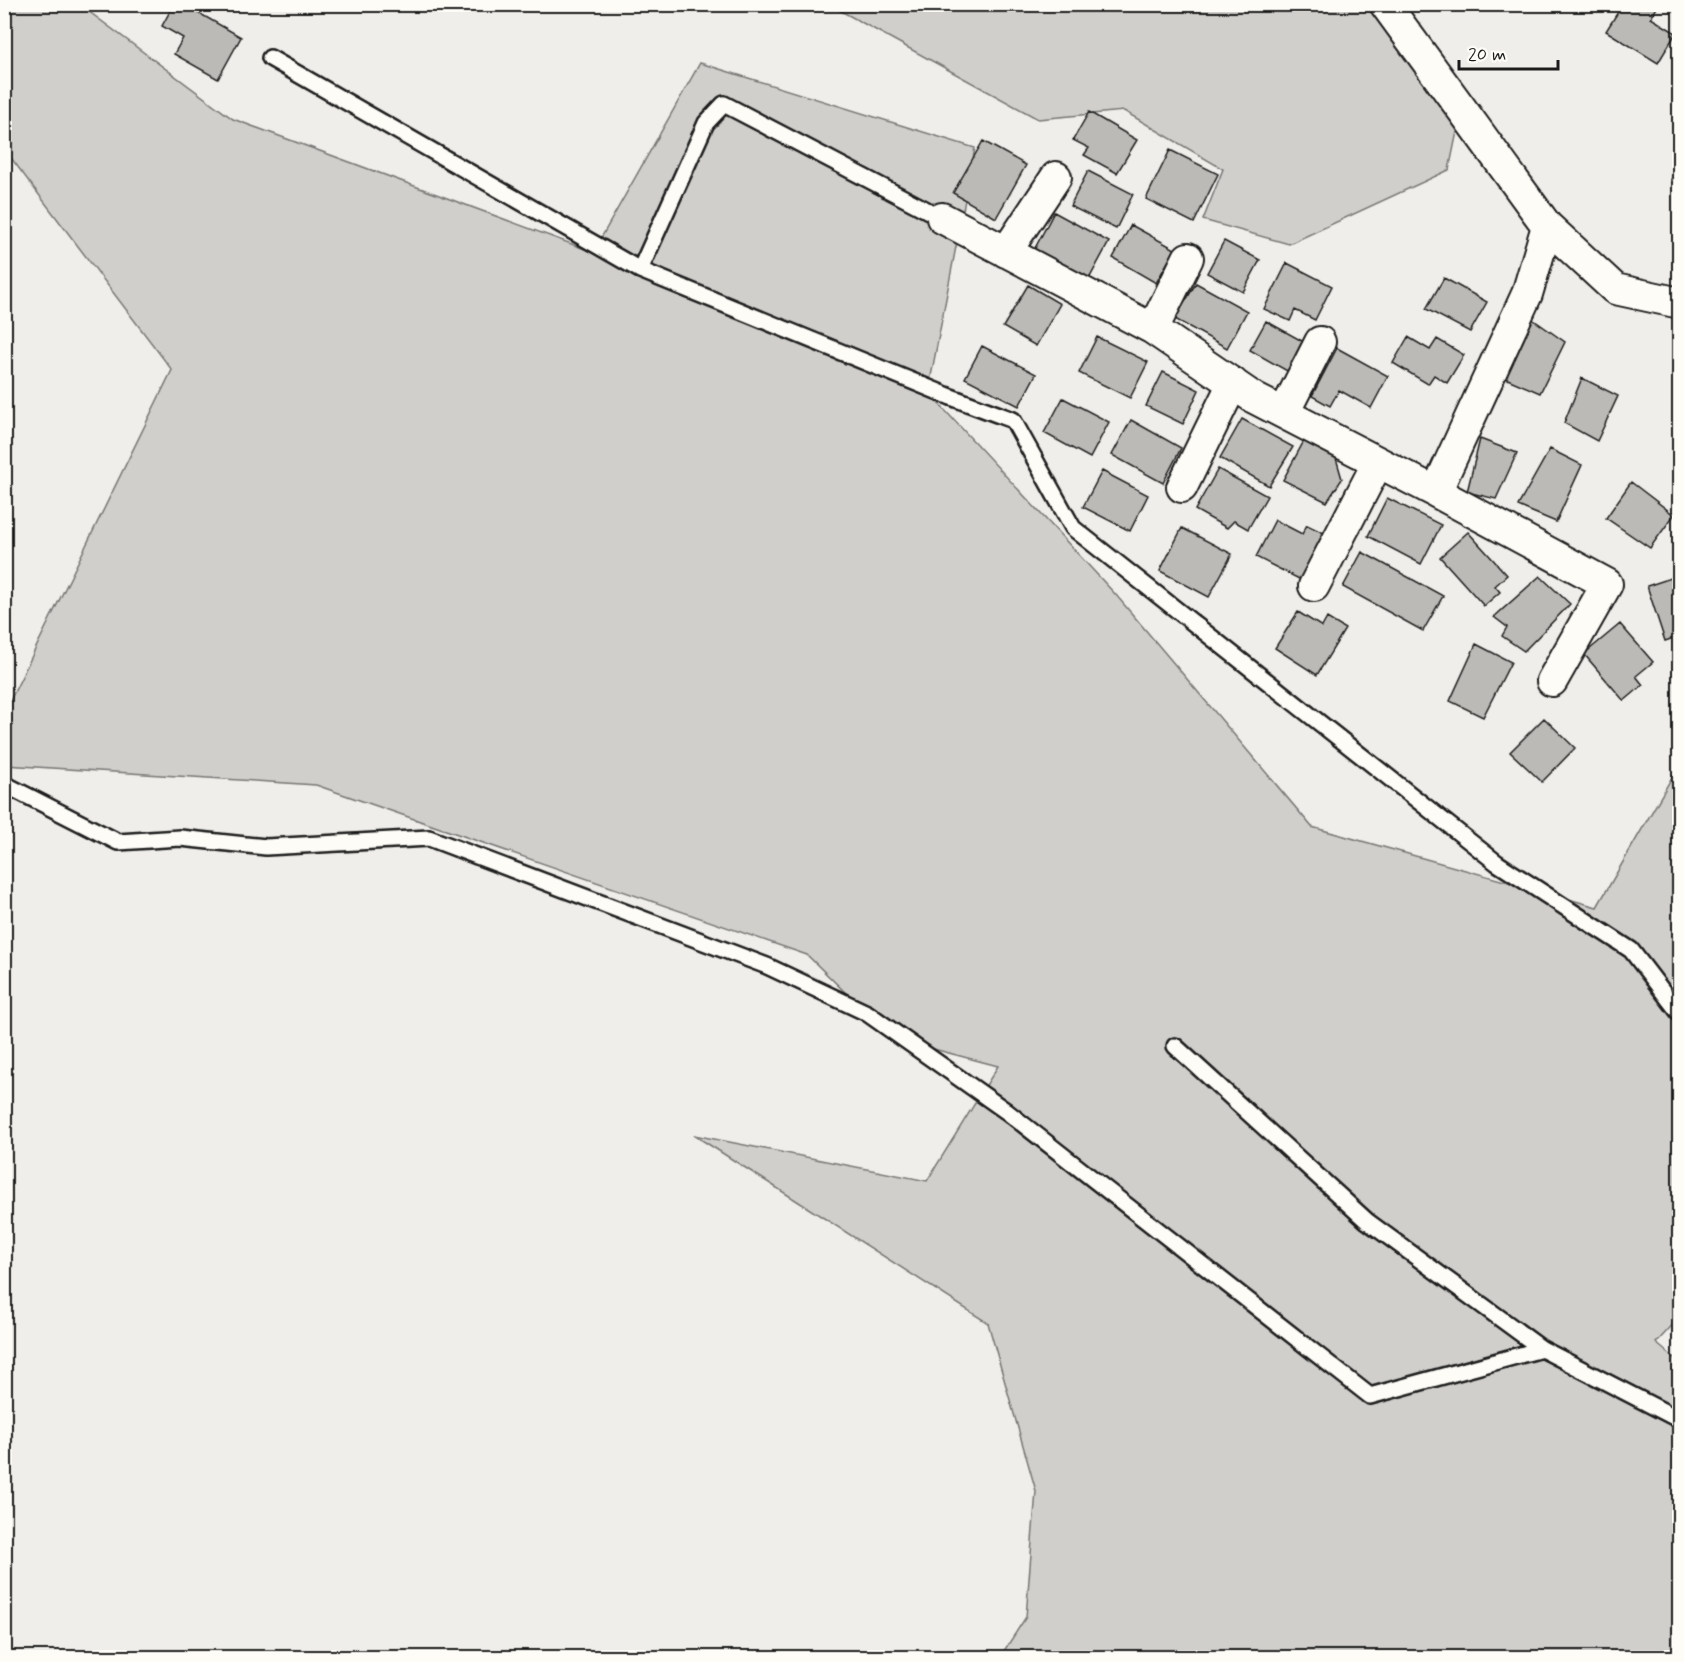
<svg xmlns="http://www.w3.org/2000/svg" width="1684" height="1662" font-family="Mynerve,sans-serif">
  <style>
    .green { fill: #d0cfcc; stroke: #767674; stroke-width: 1.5 }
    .building { fill: #bbbab6; stroke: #1c1c1c; stroke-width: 1.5 }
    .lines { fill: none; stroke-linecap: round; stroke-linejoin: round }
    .lane-casing { stroke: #1c1c1c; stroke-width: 20 }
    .street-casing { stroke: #1c1c1c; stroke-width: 34 }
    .lane { stroke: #fdfcf7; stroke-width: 15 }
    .street { stroke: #fdfcf7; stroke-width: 30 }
  </style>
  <rect width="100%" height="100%" fill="#f0eeea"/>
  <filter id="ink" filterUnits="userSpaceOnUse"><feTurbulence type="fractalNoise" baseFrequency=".0167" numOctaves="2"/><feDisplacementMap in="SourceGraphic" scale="12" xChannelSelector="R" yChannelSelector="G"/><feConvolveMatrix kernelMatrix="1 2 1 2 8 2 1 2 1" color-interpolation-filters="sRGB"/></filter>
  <g filter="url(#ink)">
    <path class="green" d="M 5,5 L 80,5 L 233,119 L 593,252 L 700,63 L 975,148 L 928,392 L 1116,595 L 1312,827 L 1597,907 L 1679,765 L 1680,1317 L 1656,1343 L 1679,1362 L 1679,1657 L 1000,1657 L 1026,1617 L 1036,1491 L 988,1323 L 694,1135 L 927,1181 L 998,1066 L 892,1038 L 807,955 L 316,785 L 5,765 L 4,713 L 172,370 L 5,150 Z
      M 830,5 L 1375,5 L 1458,127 L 1449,170 L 1289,244 L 1203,220 L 1223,169 L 1124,111 L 1038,119 Z"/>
    <path class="building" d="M 174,4 L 183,4 L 241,37 L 218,79 L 174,54 L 183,38 L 162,26 Z
      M 1623,4 L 1659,4 L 1651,18 L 1676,33 L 1658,63 L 1606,31 Z
      M 1089,112 L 1137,140 L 1117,173 L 1084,155 L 1089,148 L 1073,140 Z
      M 983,141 L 1026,165 L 996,218 L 953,193 Z
      M 1170,150 L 1218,174 L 1194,223 L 1146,199 Z
      M 1680,161 L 1680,184 L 1671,180 Z
      M 1088,171 L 1133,194 L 1116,229 L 1070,206 Z
      M 1054,212 L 1109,242 L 1089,279 L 1033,252 Z
      M 1131,225 L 1175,249 L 1156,283 L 1113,258 Z
      M 1224,241 L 1260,260 L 1243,292 L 1207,273 Z
      M 1287,263 L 1332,286 L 1315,320 L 1295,310 L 1290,321 L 1264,309 Z
      M 1444,278 L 1487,302 L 1470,332 L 1426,309 Z
      M 1196,283 L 1247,311 L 1227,348 L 1175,319 Z
      M 1028,285 L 1060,304 L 1036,346 L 1003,327 Z
      M 1531,318 L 1565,342 L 1540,393 L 1503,377 Z
      M 1266,321 L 1304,342 L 1289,372 L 1250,350 Z
      M 1097,337 L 1148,362 L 1130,398 L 1079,373 Z
      M 1408,337 L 1430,350 L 1437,339 L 1464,355 L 1447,383 L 1434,375 L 1428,384 L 1393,363 Z
      M 982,346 L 1036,374 L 1019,406 L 965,378 Z
      M 1337,348 L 1388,376 L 1371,408 L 1339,390 L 1330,406 L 1312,396 Z
      M 1163,372 L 1199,390 L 1183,424 L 1146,406 Z
      M 1582,378 L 1618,396 L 1597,441 L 1564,423 Z
      M 1063,398 L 1109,422 L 1090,458 L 1044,433 Z
      M 1242,419 L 1293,447 L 1269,486 L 1220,458 Z
      M 1131,420 L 1181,448 L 1163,483 L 1112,455 Z
      M 1480,439 L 1517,453 L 1496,499 L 1467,492 Z
      M 1304,441 L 1336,458 L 1342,479 L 1327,502 L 1283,480 Z
      M 1550,449 L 1582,465 L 1556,522 L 1518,506 Z
      M 1218,469 L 1267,496 L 1248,529 L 1234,521 L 1227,528 L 1195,510 Z
      M 1102,471 L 1148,495 L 1130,531 L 1083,507 Z
      M 1631,482 L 1674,515 L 1650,548 L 1606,518 Z
      M 1387,498 L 1441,525 L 1421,564 L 1368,536 Z
      M 1275,520 L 1302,534 L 1307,525 L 1326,534 L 1303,581 L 1256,557 Z
      M 1182,528 L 1232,554 L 1209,597 L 1160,571 Z
      M 1468,532 L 1507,575 L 1495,586 L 1500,592 L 1484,606 L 1440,557 Z
      M 1362,552 L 1443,596 L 1423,631 L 1343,587 Z
      M 1680,575 L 1680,636 L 1665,641 L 1647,586 Z
      M 1540,576 L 1570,604 L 1524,651 L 1502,636 L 1507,627 L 1494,617 Z
      M 1298,612 L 1322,627 L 1327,618 L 1345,629 L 1317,675 L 1275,648 Z
      M 1620,624 L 1653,662 L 1636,676 L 1643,685 L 1624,701 L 1584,654 Z
      M 1476,644 L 1511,662 L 1483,717 L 1450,701 Z
      M 1544,718 L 1575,748 L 1542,782 L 1510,752 Z"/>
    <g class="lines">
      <defs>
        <path id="lane" d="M 270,58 L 640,270 L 951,397 L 1013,420 L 1073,528 L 1497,863 L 1631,950 L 1680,1014
          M 640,270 L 706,123 L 724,104 L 942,218
          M 4,784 L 118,842 L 180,838 L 266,847 L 429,838 L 767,966 L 867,1013 L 1006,1111 L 1370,1396 L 1542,1349
          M 1175,1046 L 1367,1221 L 1542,1349 L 1680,1420"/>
        <path id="street" d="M 1385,4 L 1547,226 L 1615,289 L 1680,303
          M 942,218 L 1153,329 L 1254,398 L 1436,492 L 1527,294 L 1547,226
          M 1006,252 L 1056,177
          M 1153,329 L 1188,258
          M 1284,413 L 1320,342
          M 1182,487 L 1233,383
          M 1436,492 L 1607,584 L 1552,681
          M 1314,586 L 1378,462"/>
      </defs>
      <use href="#lane" class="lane-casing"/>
      <use href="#street" class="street-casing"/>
      <use href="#lane" class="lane"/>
      <use href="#street" class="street"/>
    </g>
  </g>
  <rect width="1684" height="1662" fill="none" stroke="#fdfcf7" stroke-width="24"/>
  <rect x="12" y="12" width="1660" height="1638" fill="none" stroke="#1c1c1c" stroke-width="2" filter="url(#ink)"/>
  <path d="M1459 60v9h99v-9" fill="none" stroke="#1c1c1c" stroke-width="3"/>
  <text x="1468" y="60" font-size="18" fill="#1c1c1c" stroke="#fdfcf7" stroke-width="4.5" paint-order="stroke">20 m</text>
</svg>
